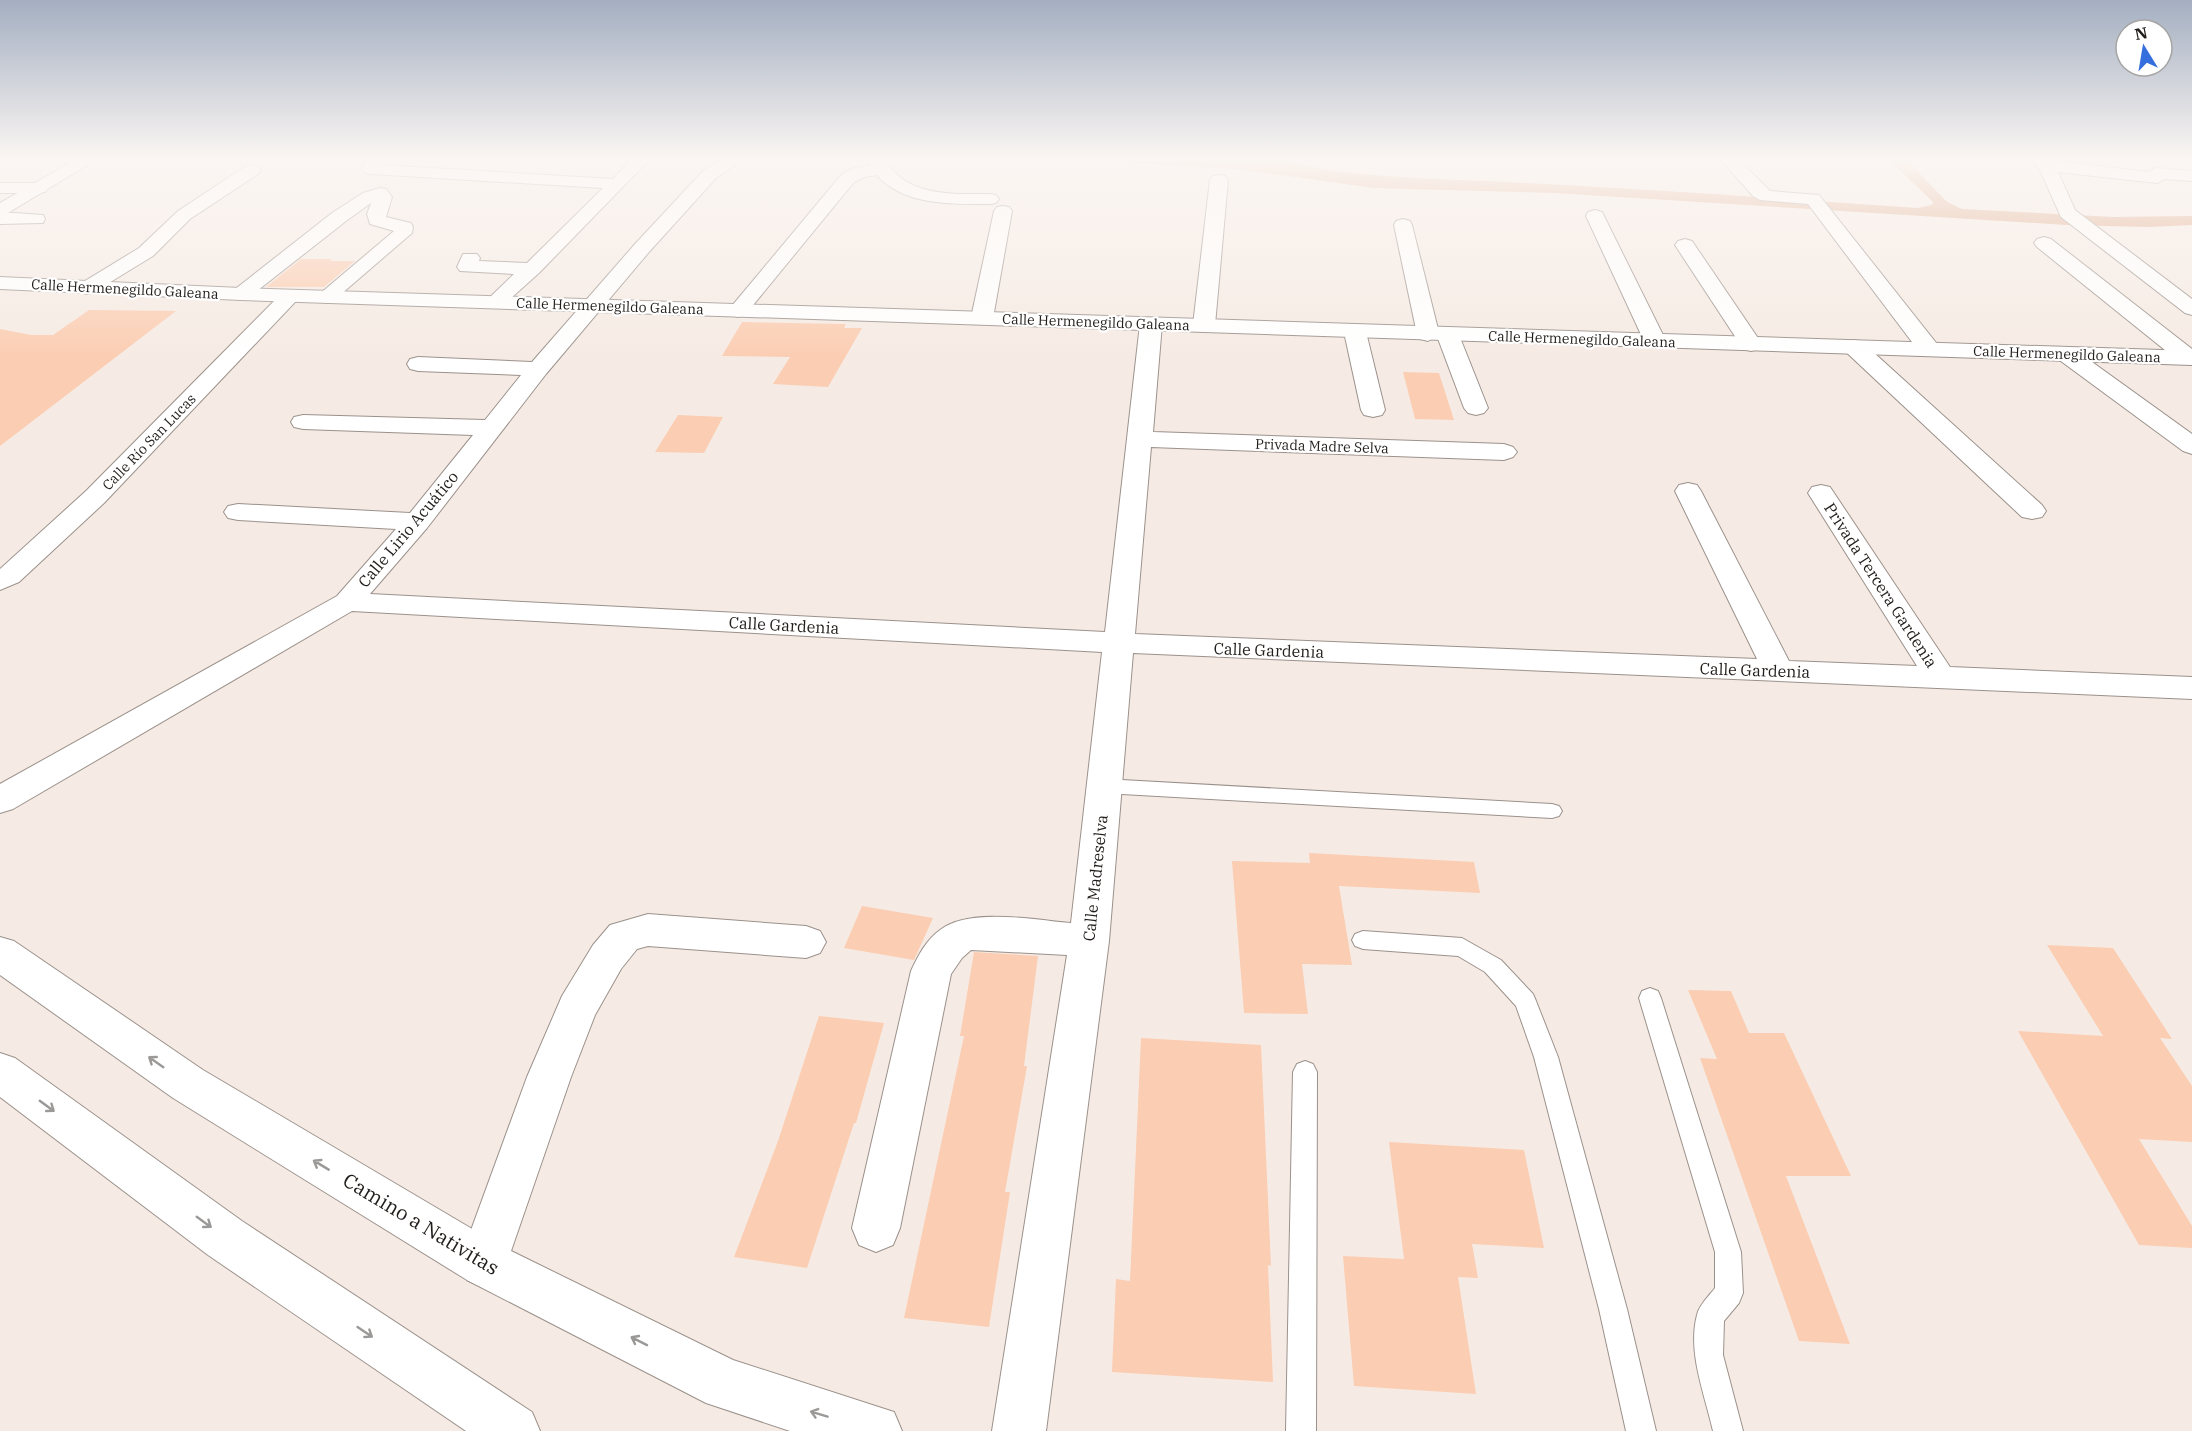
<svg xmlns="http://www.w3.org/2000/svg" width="2192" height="1431" font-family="'IBM Plex Serif',serif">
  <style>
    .water { fill: #dea786 }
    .building { fill: #fbcdb2 }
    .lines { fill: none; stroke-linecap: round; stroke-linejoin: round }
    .service-casing { stroke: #9b918b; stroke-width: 2 }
    .minor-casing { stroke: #9b918b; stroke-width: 2 }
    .tertiary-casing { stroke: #9b918b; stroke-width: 2 }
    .secondary-casing { stroke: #9b918b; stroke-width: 2 }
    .service { fill: #fff; fill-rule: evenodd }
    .minor { fill: #fff; fill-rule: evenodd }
    .tertiary { fill: #fff; fill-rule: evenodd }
    .secondary { fill: #fff; fill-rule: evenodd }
    .oneway { stroke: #9b9998 }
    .labels { text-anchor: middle; stroke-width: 4.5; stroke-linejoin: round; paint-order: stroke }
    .far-street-label { font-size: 14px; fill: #211d1b; stroke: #fff }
    .street-label { font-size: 16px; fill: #211d1b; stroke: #fff }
    .near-street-label { font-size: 20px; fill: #211d1b; stroke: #fff }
  </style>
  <rect width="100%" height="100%" fill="#f6ebe4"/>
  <path class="water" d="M 1076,160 L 1278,160 C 1360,180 1443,178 1527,183 C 1657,190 1788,199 1918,208 L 1932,205 L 1933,202 L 1889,160 L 1907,160 L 1947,202 L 1962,209 L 2113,217 L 2192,216 L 2192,225 L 2148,227 L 2067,225 L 1554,193 L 1373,188 L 1237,169 Z"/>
  <path class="building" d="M 301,259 L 332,259 L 330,261 L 355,261 L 324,287 L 266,287 Z
    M 89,310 L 176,311 L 0,446 L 0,329 L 31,335 L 53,335 Z
    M 742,322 L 846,324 L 844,328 L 862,328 L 828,387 L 773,384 L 790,357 L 722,356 Z
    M 1403,372 L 1439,373 L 1454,420 L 1415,419 Z
    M 678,415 L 723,417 L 704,453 L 655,452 Z
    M 1309,853 L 1474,862 L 1480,893 L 1339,886 L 1352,965 L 1302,964 L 1308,1014 L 1244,1013 L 1232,861 L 1310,863 Z
    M 862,906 L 933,918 L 914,960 L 844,948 Z
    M 2047,945 L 2113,948 L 2172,1039 L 2160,1038 L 2192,1086 L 2192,1142 L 2139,1139 L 2192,1226 L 2192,1248 L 2139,1245 L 2018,1031 L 2103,1036 Z
    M 974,952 L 1038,956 L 1024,1066 L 1027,1066 L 1005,1192 L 1010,1192 L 989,1327 L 904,1318 L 964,1036 L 960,1036 Z
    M 1688,990 L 1731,991 L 1749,1033 L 1784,1033 L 1851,1176 L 1786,1176 L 1850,1344 L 1799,1341 L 1700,1058 L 1717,1059 Z
    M 819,1016 L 884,1023 L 856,1123 L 854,1123 L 807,1268 L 734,1257 L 778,1141 Z
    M 1141,1038 L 1261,1045 L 1271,1266 L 1268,1265 L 1273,1382 L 1112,1372 L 1116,1279 L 1130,1281 Z
    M 1389,1142 L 1524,1150 L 1544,1248 L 1472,1244 L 1478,1278 L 1458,1277 L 1476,1394 L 1354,1386 L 1343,1256 L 1404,1259 Z"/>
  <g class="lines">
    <defs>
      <path id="service" d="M 1104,779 L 1552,804 L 1559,806 L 1562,811 L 1559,816 L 1552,818 L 1104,793 L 1097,791 L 1094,786 L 1097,781 Z
        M 1363,931 L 1462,938 L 1501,960 L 1533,994 L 1536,1001 L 1558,1057 L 1627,1309 L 1656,1431 L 1626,1431 L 1599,1309 L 1534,1057 L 1516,1006 L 1485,972 L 1458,956 L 1363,949 L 1355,946 L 1352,940 L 1355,934 Z
        M 1650,988 L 1658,991 L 1661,998 L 1741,1252 L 1743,1293 L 1739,1303 L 1724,1321 L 1723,1355 L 1743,1431 L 1713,1431 C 1705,1395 1687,1352 1697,1315 C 1699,1305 1709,1296 1715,1288 L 1715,1252 L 1639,998 L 1642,991 Z
        M 1305,1061 L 1313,1064 L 1317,1072 L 1316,1431 L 1286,1431 L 1293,1072 L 1297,1064 Z"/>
      <path id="minor" d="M 367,160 L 386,160 L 382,165 L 613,179 L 631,160 L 649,160 L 539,273 L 502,306 L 495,308 L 488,306 L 485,302 L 514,274 L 460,271 L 457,267 L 463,254 L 477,254 L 480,258 L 479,261 L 527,263 L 603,188 L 371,174 L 365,173 L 362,169 Z
        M 721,160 L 742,160 L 716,178 L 649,252 L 546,374 L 427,528 L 370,594 L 1105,632 L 1140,324 L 1143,319 L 1151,318 L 1159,319 L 1162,324 L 1153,432 L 1504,444 L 1513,447 L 1517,452 L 1513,457 L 1504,460 L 1151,447 L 1135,634 L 1757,659 L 1675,491 L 1679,485 L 1688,483 L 1697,485 L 1701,491 L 1789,661 L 1917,666 L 1808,493 L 1812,487 L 1821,485 L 1830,487 L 1950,667 L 2192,677 L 2192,699 L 1133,653 L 1109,941 L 1046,1431 L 992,1431 L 1067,955 L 971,950 L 962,958 L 951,974 L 900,1228 L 893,1245 L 876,1252 L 859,1245 L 852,1228 L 911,971 C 918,956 926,940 940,930 C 969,907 1036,920 1071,923 L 1102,652 L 352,611 L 13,809 L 0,813 L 0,784 L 337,596 L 396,529 L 238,520 L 228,518 L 224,512 L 228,506 L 238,504 L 410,513 L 473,435 L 303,429 L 294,427 L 291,422 L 294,417 L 303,415 L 485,420 L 521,375 L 418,371 L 410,369 L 407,364 L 410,359 L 418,357 L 532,362 L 635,244 L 704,170 Z
        M 868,160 L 885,160 C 907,197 952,194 990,194 L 996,195 L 999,199 L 996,203 L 990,204 C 952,204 904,206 877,175 L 864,177 L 854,182 L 745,315 L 738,317 L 731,315 L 727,311 L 731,307 L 842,174 L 854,168 L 871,166 Z
        M 1721,160 L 1739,160 L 1770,191 L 1819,195 L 1937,344 L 1940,349 L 1937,354 L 1929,356 L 1921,354 L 1808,204 L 1760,200 L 1753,196 Z
        M 2032,160 L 2050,160 L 2148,172 L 2156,168 L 2192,171 L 2192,181 L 2165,179 L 2157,183 L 2058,172 L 2075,210 L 2192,299 L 2192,315 L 2185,313 L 2061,217 L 2039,168 Z
        M 252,165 L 258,166 L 261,170 L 258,174 L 190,219 L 153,256 L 94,292 L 87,294 L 80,292 L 77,288 L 80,284 L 139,248 L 178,211 L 246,166 Z
        M 1219,175 L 1225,176 L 1228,180 L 1215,325 L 1212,330 L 1204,331 L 1196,330 L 1193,325 L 1210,180 L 1213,176 Z
        M 0,183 L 39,183 L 45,184 L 48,188 L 45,192 L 39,193 L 0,193 Z
        M 380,188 L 386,189 L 392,197 L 386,217 L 411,223 L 413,227 L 412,233 L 333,301 L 326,303 L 319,301 L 316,297 L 394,231 L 370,224 L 367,214 L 371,203 L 346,221 L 248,298 L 241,300 L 234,298 L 231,294 L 234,290 L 332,213 L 363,193 Z
        M 1003,206 L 1009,207 L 1012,211 L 993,318 L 990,323 L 982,324 L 974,323 L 971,318 L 994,211 L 997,207 Z
        M 1595,210 L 1602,212 L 1604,216 L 1666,341 L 1663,346 L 1655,348 L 1647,346 L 1644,341 L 1586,216 L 1588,212 Z
        M 0,212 L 43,215 L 45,219 L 43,223 L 0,224 Z
        M 1403,219 L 1410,221 L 1412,225 L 1439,333 L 1448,328 L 1456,330 L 1459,335 L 1488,408 L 1484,413 L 1476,415 L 1468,413 L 1464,408 L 1437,336 L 1428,341 L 1420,339 L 1417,334 L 1394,225 L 1396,221 Z
        M 2044,237 L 2051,239 L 2192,349 L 2192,364 L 2181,363 L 2037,247 L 2034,243 L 2037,239 Z
        M 1685,239 L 1692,241 L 1762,344 L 1759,349 L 1751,351 L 1743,349 L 1740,344 L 1675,245 L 1678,241 Z
        M 290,290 L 297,292 L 300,296 L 297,300 L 104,503 L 19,582 L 0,590 L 0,569 L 86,491 L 283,292 Z
        M 1355,325 L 1363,327 L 1366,332 L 1385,410 L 1382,415 L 1373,417 L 1364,415 L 1361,410 L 1344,332 L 1347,327 Z
        M 1854,340 L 1862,342 L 2042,505 L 2046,511 L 2042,517 L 2032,519 L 2022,517 L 1846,352 L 1843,347 L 1846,342 Z
        M 2066,347 L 2074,349 L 2192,434 L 2192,454 L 2183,451 L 2058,359 L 2055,354 L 2058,349 Z
        M 648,914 L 806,926 L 820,931 L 826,942 L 820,953 L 806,958 L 648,946 L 637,949 L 621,969 L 595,1015 L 571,1077 L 501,1280 L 484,1288 L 467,1280 L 459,1263 L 527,1077 L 562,996 L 593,945 L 610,925 Z"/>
      <path id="tertiary" d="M 75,160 L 96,160 L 6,214 L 0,215 L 0,203 Z
        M 0,277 L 241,288 L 2192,351 L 2192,365 L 241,300 L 0,289 Z"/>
      <path id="secondary" d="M 0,937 L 14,941 L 203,1070 L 501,1246 L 733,1360 L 894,1412 L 902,1431 L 790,1431 L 706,1403 L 467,1280 L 173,1098 L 0,975 Z
        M 0,1053 L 15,1058 L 242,1221 L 532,1412 L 540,1431 L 466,1431 L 208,1255 L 0,1097 Z"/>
    </defs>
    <use href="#service" class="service-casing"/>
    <use href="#minor" class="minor-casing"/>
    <use href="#tertiary" class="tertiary-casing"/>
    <use href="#secondary" class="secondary-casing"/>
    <use href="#service" class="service"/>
    <use href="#minor" class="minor"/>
    <use href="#tertiary" class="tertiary"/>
    <use href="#secondary" class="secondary"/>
  </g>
  <defs><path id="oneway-shaft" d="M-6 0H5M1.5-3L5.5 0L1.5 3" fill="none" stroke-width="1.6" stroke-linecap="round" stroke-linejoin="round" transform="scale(1.5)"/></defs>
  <g class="oneway">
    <use href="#oneway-shaft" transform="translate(156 1062) rotate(-145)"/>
    <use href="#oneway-shaft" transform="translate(47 1106) rotate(36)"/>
    <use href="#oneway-shaft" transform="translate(321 1165) rotate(-149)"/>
    <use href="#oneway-shaft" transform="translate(204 1222) rotate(36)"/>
    <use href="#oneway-shaft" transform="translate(365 1332) rotate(34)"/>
    <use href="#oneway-shaft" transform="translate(639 1341) rotate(-153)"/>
    <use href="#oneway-shaft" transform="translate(819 1414) rotate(-163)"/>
  </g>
  <linearGradient id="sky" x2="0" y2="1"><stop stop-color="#a4afc1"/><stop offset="0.44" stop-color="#fbf6f3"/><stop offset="1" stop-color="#fbf6f3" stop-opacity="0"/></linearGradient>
  <rect width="2192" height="361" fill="url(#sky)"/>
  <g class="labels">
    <g class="far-street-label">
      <text transform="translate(125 289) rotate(3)" y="5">Calle Hermenegildo Galeana</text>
      <text transform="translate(610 306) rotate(2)" y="5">Calle Hermenegildo Galeana</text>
      <text transform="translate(1096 322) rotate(2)" y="5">Calle Hermenegildo Galeana</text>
      <text transform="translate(1582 339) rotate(2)" y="5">Calle Hermenegildo Galeana</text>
      <text transform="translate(2067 354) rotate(2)" y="5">Calle Hermenegildo Galeana</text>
      <text transform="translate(149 442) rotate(-46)" y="5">Calle Río San Lucas</text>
      <text transform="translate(1322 446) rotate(2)" y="5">Privada Madre Selva</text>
    </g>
    <g class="street-label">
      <text transform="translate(408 529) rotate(-50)" y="6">Calle Lirio Acuático</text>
      <text transform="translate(1881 585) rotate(57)" y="6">Privada Tercera Gardenia</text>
      <text transform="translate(784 625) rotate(3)" y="6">Calle Gardenia</text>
      <text transform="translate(1269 650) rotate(2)" y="6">Calle Gardenia</text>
      <text transform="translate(1755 670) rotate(2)" y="6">Calle Gardenia</text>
      <text transform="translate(1095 878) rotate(-84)" y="6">Calle Madreselva</text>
    </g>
    <g class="near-street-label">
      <text transform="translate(421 1224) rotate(31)" y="7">Camino a Nativitas</text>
    </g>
  </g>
  <g transform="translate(2144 48) rotate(349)"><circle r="28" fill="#ffffff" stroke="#a6a5a4" stroke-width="1.5"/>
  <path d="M0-4.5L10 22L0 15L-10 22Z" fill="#346fdd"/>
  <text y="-9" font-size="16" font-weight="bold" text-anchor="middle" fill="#211d1b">N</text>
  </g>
</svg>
